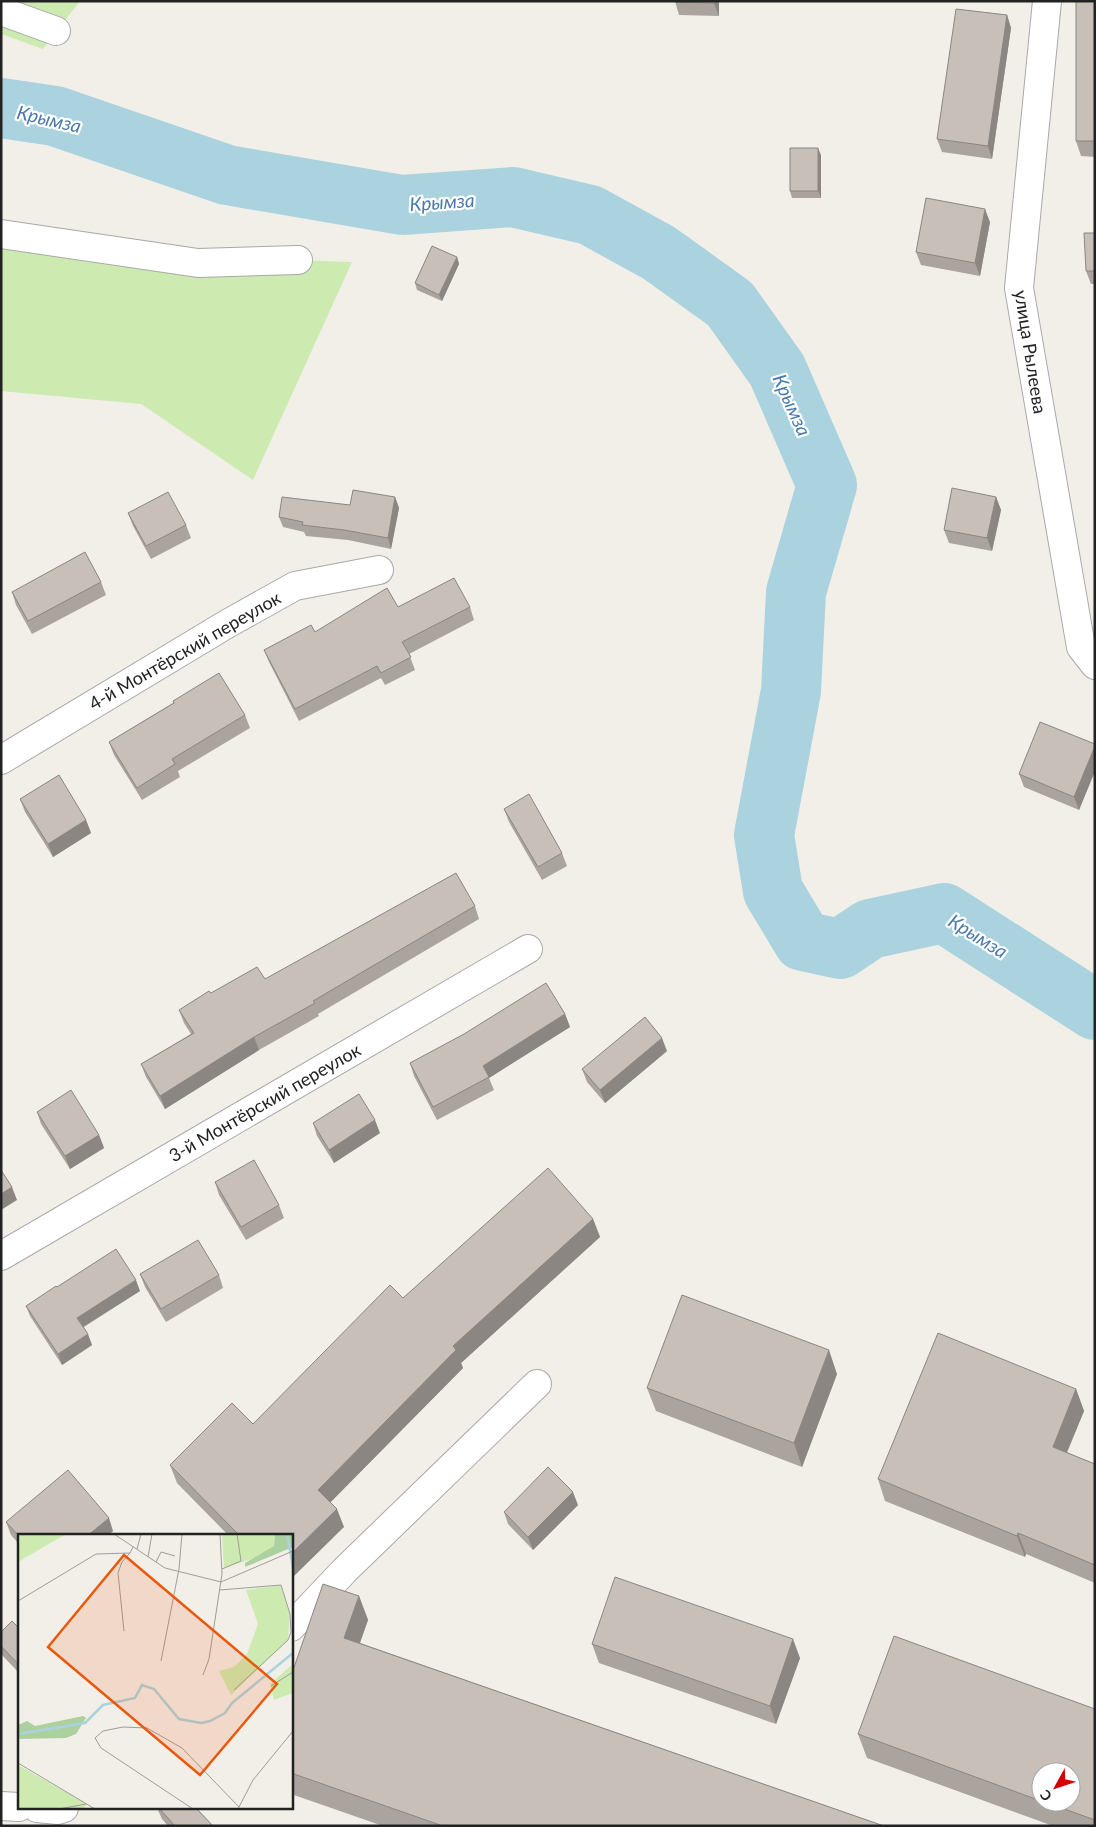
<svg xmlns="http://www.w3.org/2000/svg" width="1096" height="1827" font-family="Lato,sans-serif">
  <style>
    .grass { fill: #cdebb0 }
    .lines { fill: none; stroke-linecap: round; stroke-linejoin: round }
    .river { stroke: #aad3df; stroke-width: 60 }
    .minor-casing { stroke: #a9a9a9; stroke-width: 30 }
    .minor { stroke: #fff; stroke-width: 28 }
    .wall { fill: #aba49e; fill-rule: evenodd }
    .shaded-wall { fill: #8b8681 }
    .building { fill: #c7bfb8; stroke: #8b8681 }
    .labels { text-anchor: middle; stroke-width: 4.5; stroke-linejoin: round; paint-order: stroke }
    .street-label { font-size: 18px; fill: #222; stroke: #fff }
    .water-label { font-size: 19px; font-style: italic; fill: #4a7aab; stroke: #fff }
    .inset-river { fill: none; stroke: #aad3df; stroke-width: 2.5 }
    .inset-road { fill: none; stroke: #9f9d99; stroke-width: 1 }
    .view { fill: #e8590c; fill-opacity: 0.15; stroke: #e8590c; stroke-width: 2.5 }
    .inset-edge { fill: none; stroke: #222; stroke-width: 2.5 }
  </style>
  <rect width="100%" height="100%" fill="#f2efe9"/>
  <path class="grass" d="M 1,1 L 80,1 L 43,49 L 1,34 Z
    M 1,234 L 298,260 L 352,262 L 253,480 L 141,404 L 1,391 Z"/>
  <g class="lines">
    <path class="river" d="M 1,108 L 55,116 L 227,175 L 402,205 L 513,197 L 590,215 L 659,253 L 730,304 L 777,370 L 827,485 L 796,592 L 791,691 L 764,835 L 773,891 L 803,941 L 840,949 L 870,929 L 944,913 L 1095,1010"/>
    <defs>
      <path id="minor" d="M 1047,1 L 1019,288 L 1081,647 L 1095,665
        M 1,11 L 56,31
        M 1,234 L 198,263 L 298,260
        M 1,760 L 227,624 L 295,586 L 379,570
        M 1,1256 L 528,949
        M 291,1627 L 345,1570 L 537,1384
        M 1,1806 L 19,1807
        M 37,1808 L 58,1810 L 64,1808"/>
    </defs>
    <use href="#minor" class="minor-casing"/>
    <use href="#minor" class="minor"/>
  </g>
  <path class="wall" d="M 675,1 L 719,1 L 719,16 L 679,15 Z
    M 1095,1 L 1095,157 L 1081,156 L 1076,141 Z
    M 1007,15 L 1011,28 L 992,159 L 942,152 L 937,139 Z
    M 821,155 L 821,198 L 792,198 L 790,191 Z
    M 990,222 L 980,276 L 921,265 L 916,252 Z
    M 1095,233 L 1095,284 L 1091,284 L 1086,271 Z
    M 457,257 L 459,264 L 442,301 L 417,290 L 415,283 Z
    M 395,497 L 399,508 L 391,549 L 348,540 L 306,536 L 304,532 L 283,527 L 279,517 Z
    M 996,497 L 1001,510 L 992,551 L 949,543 L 944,530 Z
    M 128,513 L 186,525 L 191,538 L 151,559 L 133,526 Z
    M 101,582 L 106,595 L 32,634 L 16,605 L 12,592 Z
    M 398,607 L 470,607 L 474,620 L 409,654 L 415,670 L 385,685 L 381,678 L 299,721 L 269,662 L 264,650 L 315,632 Z
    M 173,701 L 245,715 L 250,728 L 178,771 L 180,777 L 142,800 L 114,755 L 109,742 L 173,703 Z
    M 1095,744 L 1095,771 L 1079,810 L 1024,787 L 1019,774 Z
    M 20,799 L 86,820 L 91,833 L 53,857 L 25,812 Z
    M 504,809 L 562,853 L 567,866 L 542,880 L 509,822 Z
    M 475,906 L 479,919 L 318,1014 L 319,1016 L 259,1050 L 165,1109 L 146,1077 L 141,1064 L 191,1034 L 184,1023 L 179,1010 L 211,993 L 265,979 Z
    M 565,1014 L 570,1027 L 489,1078 L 494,1090 L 437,1120 L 414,1076 L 410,1063 Z
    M 667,1051 L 605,1103 L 587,1082 L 582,1069 Z
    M 37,1112 L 99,1135 L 104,1148 L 70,1169 L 41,1124 Z
    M 313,1123 L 380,1133 L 334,1163 L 317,1136 Z
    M 215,1182 L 279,1205 L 284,1218 L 246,1240 L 219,1195 Z
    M 593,1219 L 600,1237 L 461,1363 L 463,1368 L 330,1502 L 344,1527 L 291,1536 L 229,1536 L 177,1483 L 170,1465 L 253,1424 L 403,1298 Z
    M 140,1274 L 219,1275 L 223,1288 L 166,1322 L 145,1287 Z
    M 140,1291 L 84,1327 L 92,1345 L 62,1365 L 30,1316 L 26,1306 Z
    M 837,1374 L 802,1467 L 656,1411 L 647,1388 Z
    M 1076,1389 L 1084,1411 L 1067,1453 L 1095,1464 L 1095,1583 L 1026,1554 L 1025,1557 L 885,1501 L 878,1479 Z
    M 578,1505 L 533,1550 L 508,1524 L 504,1512 Z
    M 6,1522 L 113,1531 L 107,1536 L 19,1536 L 19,1544 L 11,1535 Z
    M 359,1596 L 368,1620 L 360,1643 L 884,1826 L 383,1826 L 291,1794 L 291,1676 Z
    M 19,1628 L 19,1673 L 1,1654 L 1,1632 Z
    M 592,1644 L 800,1658 L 776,1724 L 599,1663 Z
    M 1095,1709 L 1095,1826 L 1053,1826 L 867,1758 L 858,1734 ZM 1041,1772 L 1071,1802 L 1041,1802 Z
    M 157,1808 L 196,1808 L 213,1826 L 168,1826 L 162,1819 Z"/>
  <path class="shaded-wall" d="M 714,1 L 719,1 L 719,16 L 714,3 Z
    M 1007,15 L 1011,28 L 992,159 L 988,146 Z
    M 818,148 L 821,155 L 821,198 L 818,191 Z
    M 985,209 L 990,222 L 980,276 L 975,263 Z
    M 457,257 L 459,264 L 442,301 L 439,295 Z
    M 395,497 L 399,508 L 391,549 L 388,538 Z
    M 996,497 L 1001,510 L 992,551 L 987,538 Z
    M 1095,746 L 1095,771 L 1079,810 L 1074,797 Z
    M 86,820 L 91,833 L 53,857 L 48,844 Z
    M 565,1014 L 570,1027 L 489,1078 L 483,1066 Z
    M 254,1037 L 259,1050 L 165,1109 L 160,1096 Z
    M 662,1038 L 667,1051 L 605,1103 L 600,1090 Z
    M 375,1120 L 380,1133 L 334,1163 L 329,1150 Z
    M 99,1135 L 104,1148 L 70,1169 L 65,1156 Z
    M 12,1187 L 17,1200 L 1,1210 L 1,1194 Z
    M 593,1219 L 600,1237 L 461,1363 L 463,1368 L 325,1508 L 318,1490 L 453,1346 Z
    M 136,1280 L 140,1291 L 81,1328 L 77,1318 Z
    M 88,1334 L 92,1345 L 62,1365 L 58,1354 Z
    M 829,1350 L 837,1374 L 802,1467 L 794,1443 Z
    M 1076,1389 L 1084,1411 L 1060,1468 L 1053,1447 Z
    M 573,1492 L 578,1505 L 533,1550 L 528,1537 Z
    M 337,1509 L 344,1527 L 291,1579 L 291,1554 Z
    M 109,1518 L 113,1531 L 107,1536 L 87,1536 Z
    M 1018,1533 L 1026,1554 L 1025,1557 L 1017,1536 Z
    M 359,1596 L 368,1620 L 353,1662 L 344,1638 Z
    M 793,1639 L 800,1658 L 776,1724 L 770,1706 Z"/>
  <path class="building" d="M 675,1 L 714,1 L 714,3 L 675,2 Z
    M 1076,1 L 1095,1 L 1095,141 L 1076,141 Z
    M 956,9 L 1007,15 L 988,146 L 937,139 Z
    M 790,148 L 818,148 L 818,191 L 790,191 Z
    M 926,198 L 985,209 L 975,263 L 916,252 Z
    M 1084,233 L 1095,233 L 1095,271 L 1086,271 Z
    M 432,246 L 457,257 L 439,295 L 415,283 Z
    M 952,488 L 996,497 L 987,538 L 944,530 Z
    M 353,490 L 395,497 L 388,538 L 344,530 L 302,525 L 303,522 L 279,517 L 282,497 L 350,505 Z
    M 168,492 L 186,525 L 146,546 L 128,513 Z
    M 85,552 L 101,582 L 28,621 L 12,592 Z
    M 454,578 L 470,607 L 402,642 L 411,657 L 381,673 L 377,666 L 295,709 L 264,650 L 311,625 L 315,632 L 387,588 L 398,607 Z
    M 219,673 L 245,715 L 172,759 L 175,764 L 137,788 L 109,742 L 174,703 L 173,701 Z
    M 1040,722 L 1095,744 L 1095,746 L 1074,797 L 1019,774 Z
    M 59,775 L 86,820 L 48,844 L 20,799 Z
    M 529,794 L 562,853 L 538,867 L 504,809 Z
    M 456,873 L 475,906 L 313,1001 L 315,1003 L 254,1037 L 160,1096 L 141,1064 L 194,1033 L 179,1010 L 209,991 L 211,993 L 257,967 L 265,979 Z
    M 546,983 L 565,1014 L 483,1066 L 489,1077 L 433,1107 L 410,1063 L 464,1034 Z
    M 645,1017 L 662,1038 L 600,1090 L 582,1069 Z
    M 71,1090 L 99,1135 L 65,1156 L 37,1112 Z
    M 359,1094 L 375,1120 L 329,1150 L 313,1123 Z
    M 254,1160 L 279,1205 L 241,1227 L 215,1182 Z
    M 548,1168 L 593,1219 L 453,1346 L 456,1350 L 318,1490 L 337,1509 L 291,1554 L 291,1536 L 240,1536 L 170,1465 L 232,1403 L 253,1424 L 390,1285 L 403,1298 Z
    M 1,1170 L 12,1187 L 1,1194 Z
    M 198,1240 L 219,1275 L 161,1309 L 140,1274 Z
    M 116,1249 L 136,1280 L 77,1318 L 88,1334 L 58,1354 L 26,1306 L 56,1286 L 57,1287 Z
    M 682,1295 L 829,1350 L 794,1443 L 647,1388 Z
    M 938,1333 L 1076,1389 L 1053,1447 L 1095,1464 L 1095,1565 L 1018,1533 L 1017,1536 L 878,1479 Z
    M 548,1467 L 573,1492 L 528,1537 L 504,1512 Z
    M 68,1470 L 109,1518 L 87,1536 L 19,1536 L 6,1522 Z
    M 615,1577 L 793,1639 L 770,1706 L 592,1644 Z
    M 323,1584 L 359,1596 L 344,1638 L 884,1826 L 443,1826 L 291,1773 L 291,1676 Z
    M 12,1621 L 19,1628 L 19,1665 L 1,1646 L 1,1632 Z
    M 894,1636 L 1095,1709 L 1095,1820 L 1045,1802 L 1071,1802 L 1071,1772 L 1041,1772 L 1041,1801 L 858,1734 Z
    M 159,1808 L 196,1808 L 213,1826 L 175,1826 Z"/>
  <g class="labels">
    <g class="street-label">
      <text transform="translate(1030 352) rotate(81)" y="6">улица Рылеева</text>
      <text transform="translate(185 651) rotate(-30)" y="6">4-й Монтёрский переулок</text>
      <text transform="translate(265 1103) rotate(-30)" y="6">3-й Монтёрский переулок</text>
    </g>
    <g class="water-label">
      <text transform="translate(49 119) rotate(13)" y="7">Крымза</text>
      <text transform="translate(442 202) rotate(-4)" y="7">Крымза</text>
      <text transform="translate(792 405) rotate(66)" y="7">Крымза</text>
      <text transform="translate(978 936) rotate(32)" y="7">Крымза</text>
    </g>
  </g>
  <g transform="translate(18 1534)">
    <rect width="275" height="275" fill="#f2efe9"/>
    <path d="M 2,0 L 48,0 L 0,28 ZM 204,0 L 257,0 L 256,12 L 246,21 L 206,34 ZM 263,51 L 272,80 L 270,106 L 213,161 L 201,137 L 216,133 L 229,120 L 240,90 L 228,56 ZM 275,130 L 275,159 L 256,166 L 252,150 ZM 0,231 L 69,270 L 65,275 L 0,275 Z" fill="#cdebb0"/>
    <path d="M 257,0 L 275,0 L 275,13 L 227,33 L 227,29 L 256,12 ZM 65,182 L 68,184 L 58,200 L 48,204 L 0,205 L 0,191 L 9,187 L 17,192 Z" fill="#add19e"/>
    <path class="inset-river" d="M 269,0 L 275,33M 0,200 L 67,189 L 85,171 L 117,164 L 124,151 L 136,155 L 161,185 L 183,189 L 192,187 L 207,179 L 214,169 L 275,119"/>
    <path class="inset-road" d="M 96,0 L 147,34 L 203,48 L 275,17M 119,15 L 123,0M 130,23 L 134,0M 138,28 L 143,18 L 157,22M 204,35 L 223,27 L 219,0M 202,56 L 263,51 L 272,80 L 273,98 L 270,106 L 216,156M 0,67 L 78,20 L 112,19 L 115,13M 106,97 L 100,39 L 104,28 L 112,19M 143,127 L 161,35 L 164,0M 185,141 L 191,125 L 204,40 L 202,0M 253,152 L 275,138M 0,229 L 77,275M 41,275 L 68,270M 175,275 L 83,214 L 77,204 L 85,197 L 105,193 L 129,194 L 164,214 L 221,273M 220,275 L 235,246 L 275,197"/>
    <path class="view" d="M 106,21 L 259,150 L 182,241 L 30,113 Z"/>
    <rect width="275" height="275" class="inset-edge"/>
  </g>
  <rect width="1096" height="1827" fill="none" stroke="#222222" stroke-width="5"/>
  <g transform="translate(1056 1787) rotate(230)"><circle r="24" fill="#ffffff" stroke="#a7a7a7"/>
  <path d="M0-4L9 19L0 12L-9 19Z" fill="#d40000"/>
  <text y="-8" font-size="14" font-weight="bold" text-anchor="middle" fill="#222222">С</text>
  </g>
</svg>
